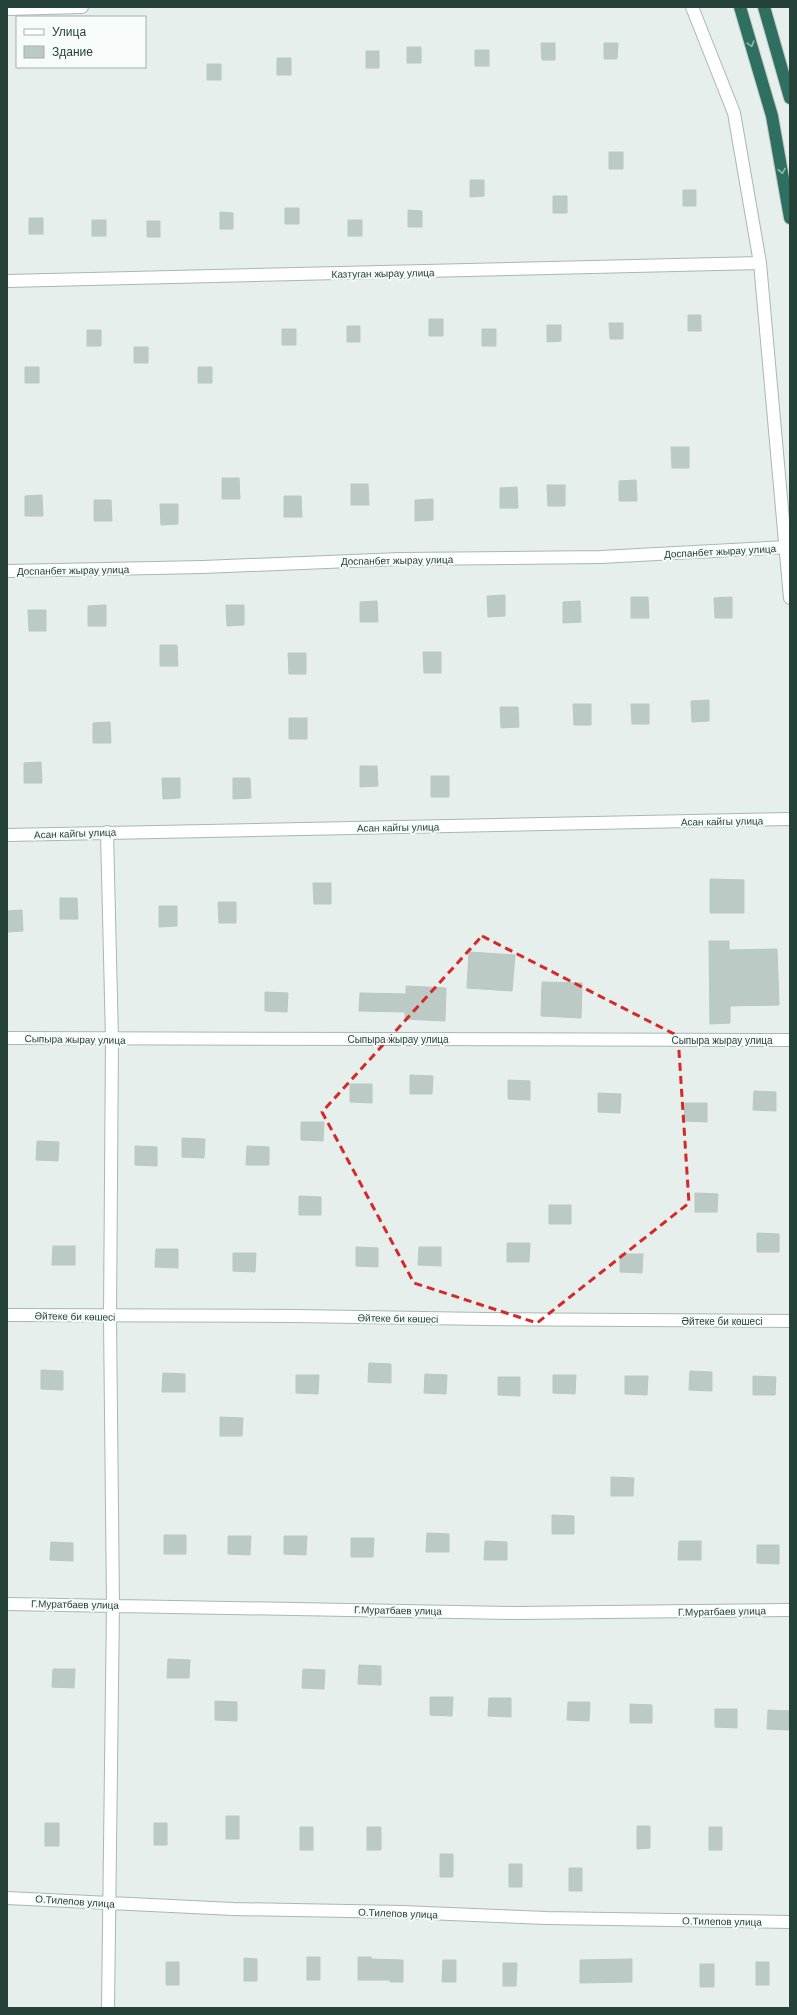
<svg xmlns="http://www.w3.org/2000/svg" width="797" height="2015" font-family="Arial,sans-serif">
  <style>
    .building { fill: #bbcac4; stroke: #b8c9c2 }
    .lines { fill: none; stroke-linecap: round; stroke-linejoin: round }
    .minor-casing { stroke: #a8b8b2; stroke-width: 14 }
    .highway-casing { stroke: #c2cac8; stroke-width: 14 }
    .minor { stroke: #fff; stroke-width: 12 }
    .highway { stroke: #2f6f62; stroke-width: 12 }
    .oneway { stroke: #93b5ae }
    .marked { fill: none; stroke: #d62828; stroke-width: 3; stroke-dasharray: 8 5; stroke-linejoin: round }
    .labels { text-anchor: middle; stroke-width: 4; stroke-linejoin: round; paint-order: stroke }
    .street-label { font-size: 10px; fill: #24423a; stroke: #f7fbf9 }
  </style>
  <rect width="100%" height="100%" fill="#e6efeb"/>
  <path class="building" d="M 541,43 L 555,43 L 555,60 L 542,60 Z
    M 604,43 L 618,43 L 617,59 L 604,59 Z
    M 407,47 L 421,47 L 421,63 L 407,63 Z
    M 475,50 L 489,50 L 489,66 L 475,66 Z
    M 366,51 L 379,51 L 379,68 L 366,68 Z
    M 277,58 L 291,58 L 291,75 L 277,75 Z
    M 207,64 L 221,64 L 221,80 L 207,80 Z
    M 609,152 L 623,152 L 623,169 L 609,169 Z
    M 470,180 L 484,180 L 484,196 L 470,197 Z
    M 683,190 L 696,190 L 696,206 L 683,206 Z
    M 553,196 L 567,196 L 567,213 L 553,213 Z
    M 285,208 L 299,208 L 299,224 L 285,224 Z
    M 408,210 L 422,211 L 422,227 L 408,227 Z
    M 220,212 L 233,213 L 233,229 L 220,229 Z
    M 29,218 L 43,218 L 43,234 L 29,234 Z
    M 92,220 L 106,220 L 106,236 L 92,236 Z
    M 348,220 L 362,220 L 362,236 L 348,236 Z
    M 147,221 L 160,221 L 160,237 L 147,237 Z
    M 688,315 L 701,315 L 701,331 L 688,331 Z
    M 429,319 L 443,319 L 443,336 L 429,336 Z
    M 609,323 L 623,323 L 623,339 L 610,339 Z
    M 547,325 L 561,325 L 561,341 L 547,342 Z
    M 347,326 L 360,326 L 360,342 L 347,342 Z
    M 282,329 L 296,329 L 296,345 L 282,345 Z
    M 482,329 L 496,329 L 496,346 L 482,346 Z
    M 87,330 L 101,330 L 101,346 L 87,346 Z
    M 134,347 L 148,347 L 148,363 L 134,363 Z
    M 25,367 L 39,367 L 39,383 L 25,383 Z
    M 198,367 L 212,367 L 212,383 L 198,383 Z
    M 671,447 L 689,447 L 689,468 L 672,468 Z
    M 222,478 L 239,478 L 240,499 L 222,499 Z
    M 636,480 L 637,501 L 619,501 L 619,481 Z
    M 351,484 L 368,484 L 369,505 L 351,505 Z
    M 547,485 L 565,485 L 565,506 L 548,506 Z
    M 517,487 L 518,508 L 500,508 L 500,488 Z
    M 42,495 L 43,516 L 25,516 L 25,496 Z
    M 284,496 L 301,496 L 302,517 L 284,517 Z
    M 433,499 L 433,520 L 415,521 L 415,500 Z
    M 94,500 L 111,500 L 112,521 L 94,521 Z
    M 160,504 L 178,504 L 178,524 L 161,525 Z
    M 505,595 L 505,616 L 488,617 L 487,596 Z
    M 631,597 L 648,597 L 649,618 L 631,618 Z
    M 732,597 L 732,618 L 715,618 L 714,598 Z
    M 377,601 L 378,622 L 360,622 L 360,602 Z
    M 580,601 L 581,622 L 563,623 L 563,602 Z
    M 106,605 L 106,626 L 88,626 L 88,606 Z
    M 226,605 L 244,605 L 244,625 L 227,626 Z
    M 28,610 L 46,610 L 46,631 L 29,631 Z
    M 160,645 L 177,645 L 178,666 L 160,666 Z
    M 423,652 L 441,652 L 441,673 L 424,673 Z
    M 288,653 L 306,653 L 306,674 L 289,674 Z
    M 709,700 L 709,721 L 692,722 L 691,701 Z
    M 573,704 L 591,704 L 591,725 L 574,725 Z
    M 631,704 L 649,704 L 649,724 L 632,724 Z
    M 500,707 L 518,707 L 519,727 L 501,728 Z
    M 289,718 L 307,718 L 307,739 L 289,739 Z
    M 110,722 L 111,743 L 93,743 L 93,723 Z
    M 41,762 L 42,783 L 24,783 L 24,763 Z
    M 360,766 L 377,766 L 378,786 L 360,787 Z
    M 431,776 L 449,776 L 449,797 L 431,797 Z
    M 162,778 L 180,778 L 180,798 L 163,799 Z
    M 233,778 L 250,778 L 251,798 L 233,799 Z
    M 710,879 L 744,880 L 744,913 L 710,913 Z
    M 313,883 L 331,883 L 331,904 L 314,904 Z
    M 60,898 L 77,898 L 78,919 L 60,919 Z
    M 218,902 L 236,902 L 236,923 L 219,923 Z
    M 159,906 L 177,906 L 177,926 L 159,927 Z
    M 22,910 L 23,931 L 7,932 L 7,911 Z
    M 709,941 L 729,941 L 729,950 L 777,949 L 779,1005 L 730,1006 L 730,1023 L 710,1024 Z
    M 469,952 L 515,955 L 512,991 L 467,988 Z
    M 542,982 L 582,983 L 581,1018 L 541,1016 Z
    M 406,986 L 446,988 L 445,1021 L 405,1019 L 405,1012 L 359,1011 L 360,993 L 406,994 Z
    M 265,992 L 288,993 L 287,1012 L 265,1011 Z
    M 410,1075 L 433,1076 L 432,1094 L 410,1094 Z
    M 508,1080 L 530,1081 L 530,1100 L 508,1099 Z
    M 350,1084 L 372,1084 L 372,1103 L 350,1102 Z
    M 754,1091 L 776,1092 L 776,1111 L 753,1110 Z
    M 598,1093 L 621,1094 L 620,1113 L 598,1112 Z
    M 685,1103 L 707,1103 L 707,1122 L 684,1121 Z
    M 301,1122 L 324,1122 L 323,1141 L 301,1140 Z
    M 182,1138 L 205,1139 L 204,1158 L 182,1157 Z
    M 37,1141 L 59,1142 L 58,1161 L 36,1160 Z
    M 135,1146 L 157,1147 L 157,1166 L 135,1165 Z
    M 247,1146 L 269,1147 L 269,1165 L 246,1165 Z
    M 695,1193 L 718,1194 L 717,1212 L 695,1212 Z
    M 299,1196 L 321,1197 L 321,1215 L 299,1215 Z
    M 549,1205 L 571,1205 L 571,1224 L 549,1224 Z
    M 757,1233 L 779,1234 L 779,1252 L 757,1252 Z
    M 507,1243 L 530,1243 L 529,1262 L 507,1262 Z
    M 53,1246 L 75,1246 L 75,1265 L 52,1265 Z
    M 356,1247 L 378,1248 L 378,1267 L 356,1266 Z
    M 419,1247 L 441,1247 L 441,1266 L 418,1265 Z
    M 156,1249 L 178,1249 L 178,1268 L 155,1267 Z
    M 233,1253 L 256,1253 L 255,1272 L 233,1271 Z
    M 620,1254 L 643,1254 L 642,1273 L 620,1272 Z
    M 369,1363 L 391,1364 L 391,1383 L 368,1382 Z
    M 41,1370 L 63,1371 L 63,1390 L 41,1389 Z
    M 690,1371 L 712,1372 L 712,1391 L 689,1390 Z
    M 163,1373 L 185,1374 L 185,1392 L 162,1392 Z
    M 425,1374 L 447,1375 L 446,1394 L 424,1393 Z
    M 296,1375 L 319,1375 L 318,1394 L 296,1393 Z
    M 553,1375 L 576,1375 L 575,1394 L 553,1393 Z
    M 625,1376 L 648,1376 L 647,1395 L 625,1394 Z
    M 753,1376 L 776,1377 L 775,1395 L 753,1395 Z
    M 498,1377 L 520,1377 L 520,1396 L 498,1395 Z
    M 220,1417 L 243,1418 L 242,1436 L 220,1436 Z
    M 611,1477 L 634,1478 L 633,1496 L 611,1496 Z
    M 552,1515 L 574,1516 L 574,1534 L 552,1534 Z
    M 427,1533 L 449,1534 L 449,1552 L 426,1552 Z
    M 164,1535 L 186,1535 L 186,1554 L 164,1554 Z
    M 228,1536 L 251,1536 L 250,1555 L 228,1554 Z
    M 284,1536 L 307,1536 L 306,1555 L 284,1554 Z
    M 351,1538 L 374,1538 L 373,1557 L 351,1557 Z
    M 485,1541 L 507,1542 L 507,1560 L 484,1560 Z
    M 679,1541 L 701,1541 L 701,1560 L 678,1560 Z
    M 51,1542 L 73,1543 L 73,1561 L 50,1560 Z
    M 757,1545 L 779,1545 L 779,1564 L 757,1563 Z
    M 168,1659 L 190,1660 L 189,1678 L 167,1678 Z
    M 359,1665 L 381,1666 L 381,1685 L 358,1684 Z
    M 53,1669 L 75,1669 L 74,1688 L 52,1687 Z
    M 303,1669 L 325,1670 L 324,1689 L 302,1688 Z
    M 430,1697 L 453,1697 L 452,1716 L 430,1715 Z
    M 489,1698 L 511,1698 L 511,1717 L 488,1716 Z
    M 215,1701 L 237,1702 L 237,1721 L 215,1720 Z
    M 568,1702 L 590,1702 L 589,1721 L 567,1720 Z
    M 630,1704 L 652,1705 L 652,1723 L 630,1723 Z
    M 715,1709 L 737,1709 L 737,1728 L 715,1727 Z
    M 768,1710 L 790,1711 L 789,1730 L 767,1729 Z
    M 226,1816 L 239,1816 L 239,1839 L 226,1839 Z
    M 45,1823 L 59,1823 L 59,1846 L 45,1846 Z
    M 154,1823 L 167,1823 L 167,1845 L 154,1845 Z
    M 637,1826 L 650,1826 L 650,1848 L 637,1849 Z
    M 300,1827 L 313,1827 L 313,1850 L 300,1850 Z
    M 367,1827 L 381,1827 L 381,1850 L 367,1850 Z
    M 709,1827 L 722,1827 L 722,1850 L 709,1850 Z
    M 440,1854 L 453,1854 L 453,1877 L 440,1877 Z
    M 509,1864 L 522,1864 L 522,1887 L 509,1887 Z
    M 569,1868 L 582,1868 L 582,1891 L 569,1891 Z
    M 307,1957 L 320,1957 L 320,1980 L 307,1980 Z
    M 358,1957 L 371,1957 L 371,1959 L 403,1960 L 403,1982 L 390,1982 L 390,1980 L 358,1980 Z
    M 244,1958 L 257,1959 L 257,1981 L 244,1981 Z
    M 632,1959 L 632,1982 L 580,1983 L 580,1960 Z
    M 443,1960 L 456,1960 L 456,1982 L 442,1982 Z
    M 166,1962 L 179,1962 L 179,1985 L 166,1985 Z
    M 756,1962 L 769,1962 L 769,1985 L 756,1985 Z
    M 503,1963 L 517,1963 L 516,1986 L 503,1986 Z
    M 700,1964 L 714,1964 L 714,1987 L 700,1987 Z"/>
  <g class="lines">
    <defs>
      <path id="minor" d="M 692,7 L 734,113 L 760,263 L 790,598
        M 7,9 L 82,7
        M 7,281 L 760,263
        M 7,571 L 203,567 L 400,559 L 601,557 L 786,547
        M 107,832 L 112,1040 L 110,1317 L 113,1605 L 108,2008
        M 7,835 L 790,819
        M 7,1038 L 790,1040
        M 7,1315 L 295,1316 L 486,1319 L 790,1321
        M 7,1604 L 517,1613 L 790,1610
        M 7,1898 L 233,1909 L 402,1912 L 547,1918 L 790,1922"/>
      <path id="highway" d="M 740,7 L 772,116 L 790,218
        M 764,7 L 790,98"/>
    </defs>
    <use href="#minor" class="minor-casing"/>
    <use href="#highway" class="highway-casing"/>
    <use href="#minor" class="minor"/>
    <use href="#highway" class="highway"/>
  </g>
  <defs><path id="oneway-chevron" d="M-2-3.5L2.5 0L-2 3.5" fill="none" stroke-width="1.6" stroke-linecap="round" stroke-linejoin="round"/></defs>
  <g class="oneway">
    <use href="#oneway-chevron" transform="translate(751 44) rotate(74)"/>
    <use href="#oneway-chevron" transform="translate(782 171) rotate(80)"/>
  </g>
  <path class="marked" d="M 482,936 L 678,1036 L 689,1203 L 537,1323 L 414,1283 L 322,1112 Z"/>
  <g class="labels">
    <g class="street-label">
      <text transform="translate(383 273) rotate(-1)" y="4">Казтуган жырау улица</text>
      <text transform="translate(720 551) rotate(-3)" y="4">Доспанбет жырау улица</text>
      <text transform="translate(397 560) rotate(-1)" y="4">Доспанбет жырау улица</text>
      <text transform="translate(73 570) rotate(-1)" y="4">Доспанбет жырау улица</text>
      <text transform="translate(722 821) rotate(-1)" y="4">Асан кайгы улица</text>
      <text transform="translate(398 827) rotate(-1)" y="4">Асан кайгы улица</text>
      <text transform="translate(75 833) rotate(-2)" y="4">Асан кайгы улица</text>
      <text transform="translate(75 1039) rotate(1)" y="4">Сыпыра жырау улица</text>
      <text x="398" y="1043">Сыпыра жырау улица</text>
      <text x="722" y="1044">Сыпыра жырау улица</text>
      <text transform="translate(75 1316) rotate(1)" y="4">Әйтеке би көшесі</text>
      <text transform="translate(398 1318) rotate(1)" y="4">Әйтеке би көшесі</text>
      <text x="722" y="1325">Әйтеке би көшесі</text>
      <text transform="translate(75 1604) rotate(1)" y="4">Г.Муратбаев улица</text>
      <text transform="translate(398 1610) rotate(1)" y="4">Г.Муратбаев улица</text>
      <text transform="translate(722 1611) rotate(-1)" y="4">Г.Муратбаев улица</text>
      <text transform="translate(75 1901) rotate(4)" y="4">О.Тилепов улица</text>
      <text transform="translate(398 1913) rotate(2)" y="4">О.Тилепов улица</text>
      <text transform="translate(722 1921) rotate(1)" y="4">О.Тилепов улица</text>
    </g>
  </g>
  <rect width="797" height="2015" fill="none" stroke="#24423a" stroke-width="16"/>
  <rect x="16" y="16" width="130" height="52" fill="#f7fbf9" stroke="#a3b1ad"/>
  <rect x="24" y="29" width="20" height="6" fill="#ffffff" stroke="#a3b1ad"/>
  <text x="52" y="36" font-size="12" fill="#24423a">Улица</text>
  <rect x="24" y="46" width="20" height="12" fill="#bbcac4" stroke="#a3b1ad"/>
  <text x="52" y="56" font-size="12" fill="#24423a">Здание</text>
</svg>
